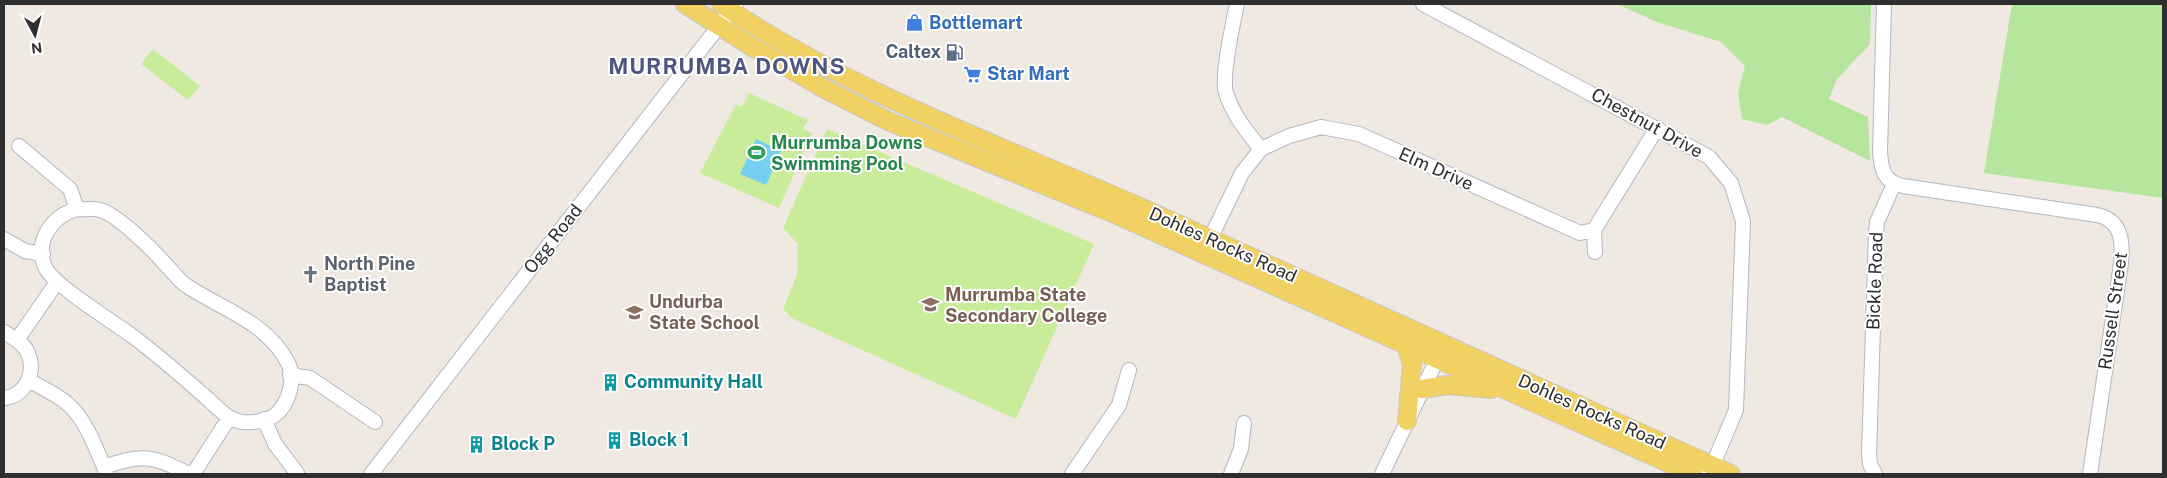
<svg xmlns="http://www.w3.org/2000/svg" width="2167" height="478" font-family="'Public Sans',sans-serif">
  <style>
    .green { fill: #b6e59e }
    .pitch { fill: #c9ec9a }
    .water { fill: #75cff0 }
    .lines { fill: none; stroke-linecap: round; stroke-linejoin: round }
    .minor-casing { stroke: #b4b7c1; stroke-width: 16 }
    .major-casing { stroke: #c9c9c9; stroke-width: 20 }
    .minor { stroke: #fff; stroke-width: 14 }
    .major { stroke: #f2d163; stroke-width: 18 }
    .labels { text-anchor: middle; stroke-width: 4; stroke-linejoin: round; paint-order: stroke }
    .shop-label { font-size: 18px; font-weight: bold; fill: #366cbe; stroke: #fff; text-anchor: start }
    .service-label { font-size: 18px; font-weight: bold; fill: #4e5e75; stroke: #fff; text-anchor: end }
    .street-label { font-size: 18px; fill: #2e2e2e; stroke: #fff }
    .leisure-label { font-size: 18px; font-weight: bold; fill: #27864d; stroke: #fff; text-anchor: start }
    .worship-label { font-size: 18px; font-weight: bold; fill: #5b616d; stroke: #fff; text-anchor: start }
    .education-label { font-size: 18px; font-weight: bold; fill: #785e54; stroke: #fff; text-anchor: start }
    .culture-label { font-size: 18px; font-weight: bold; fill: #0d838f; stroke: #fff; text-anchor: start }
    .district-label { font-size: 22px; font-weight: bold; letter-spacing: 1px; fill: #4d5680; stroke: #fff }
  </style>
  <rect width="100%" height="100%" fill="#efe9e1"/>
  <path class="green" d="M 1617,4 L 1871,4 L 1870,44 L 1837,79 L 1829,99 L 1868,117 L 1870,161 L 1782,117 L 1767,125 L 1742,119 L 1738,93 L 1745,66 L 1721,42 L 1657,22 Z
    M 2012,4 L 2163,4 L 2163,198 L 1984,173 Z"/>
  <path class="pitch" d="M 153,49 L 200,86 L 188,100 L 141,64 Z
    M 749,93 L 808,120 L 803,129 L 812,133 L 779,208 L 700,173 L 736,104 L 742,107 Z
    M 827,129 L 1094,244 L 1016,419 L 793,319 L 783,309 L 797,275 L 798,244 L 783,228 Z"/>
  <path class="water" d="M 756,139 L 781,151 L 766,185 L 740,174 Z"/>
  <g class="lines">
    <defs>
      <path id="minor" d="M 1237,4 C 1233,24 1221,75 1226,93 C 1233,115 1247,132 1261,149
        M 1423,4 L 1709,157 L 1731,183 L 1743,221 L 1736,410 L 1709,474
        M 1884,4 L 1880,151 C 1881,170 1884,182 1903,186 L 2097,215 C 2122,220 2123,242 2121,263 L 2090,474
        M 19,146 L 70,189 L 77,209
        M 77,209 C 84,210 93,208 100,210 C 117,214 154,251 166,265 C 173,272 179,281 187,286 C 223,310 267,322 288,363 C 296,379 289,404 275,415 C 268,421 252,423 243,422 C 229,421 219,409 209,400 C 183,377 158,355 131,335 C 112,321 53,285 45,267 C 34,241 52,216 77,209 Z
        M 1594,230 L 1595,252
        M 4,239 L 25,251 L 43,254
        M 1210,239 L 1242,173 L 1261,149 L 1289,136 L 1321,127 L 1359,134 L 1580,233 L 1594,230 L 1657,128
        M 4,332 C 12,337 24,343 28,353 C 36,372 26,396 4,398
        M 17,340 L 57,282
        M 290,375 L 310,378 L 375,422
        M 29,380 C 41,388 59,395 69,405 C 86,421 95,446 104,467
        M 264,419 L 275,444 L 297,473
        M 106,474 L 104,467 C 144,453 152,456 189,474
        M 193,474 L 229,418
        M 371,474 L 736,4
        M 1072,474 L 1119,405 L 1129,370
        M 1231,474 L 1241,449 L 1244,423
        M 1382,474 L 1441,351
        M 1875,474 L 1870,464 L 1869,454 L 1876,232 L 1877,222 L 1894,184"/>
      <path id="major" d="M 685,4 L 749,45 L 825,89 L 888,121 L 1117,215 L 1693,474
        M 721,4 C 847,90 994,143 1133,204 C 1333,293 1532,385 1731,474
        M 1406,345 L 1412,365 L 1407,421
        M 1422,389 L 1448,385 L 1491,389"/>
    </defs>
    <use href="#minor" class="minor-casing"/>
    <use href="#major" class="major-casing"/>
    <use href="#minor" class="minor"/>
    <use href="#major" class="major"/>
  </g>
  <defs>
    <symbol id="shop-bare" viewBox="-9 -9 18 18"><path d="M-5-2.5h2.3a2.7 3.5 0 0 1 5.4 0H5L5.5 6h-11ZM-1.5-2.5h3a1.5 2.3 0 0 0-3 0Z" fill="#3f7fe0" stroke="#fff" stroke-width="2.5" paint-order="stroke"/></symbol>
    <symbol id="fuel-bare" viewBox="-9 -9 18 18"><path d="M-5.5-6h7V0h2V4h1.3V-2.5L3-4.5l.8-.8L6-3V5H2.5V1h-1V6h-7ZM-4.2-4.7v3.2H.2V-4.7Z" fill="#5c6f8a" stroke="#fff" stroke-width="2.5" paint-order="stroke"/></symbol>
    <symbol id="supermarket-bare" viewBox="-9 -9 18 18"><path d="M-6-5.5h2.5l.6 2H6L4.5 2H-2.5L-4.4-4H-6ZM-1.5 3.2a1.3 1.3 0 1 0 .1 0ZM3 3.2a1.3 1.3 0 1 0 .1 0Z" fill="#3f7fe0" stroke="#fff" stroke-width="2.5" paint-order="stroke"/></symbol>
    <symbol id="stadium-bare" viewBox="-9 -9 18 18"><path d="M0-5a6.5 5 0 1 0 0 10a6.5 5 0 1 0 0-10ZM-3.5-1.8h7v3.6h-7Z" fill="#2e9e5b" stroke="#fff" stroke-width="2.5" paint-order="stroke"/></symbol>
    <symbol id="church-bare" viewBox="-9 -9 18 18"><path d="M-1.2-6h2.4v3.5h3.3v2.4h-3.3V6h-2.4V-.1h-3.3v-2.4h3.3Z" fill="#6b7280" stroke="#fff" stroke-width="2.5" paint-order="stroke"/></symbol>
    <symbol id="school-bare" viewBox="-9 -9 18 18"><path d="M0-5L7-2L0 1L-7-2ZM-4 1L0 2.5L4 1V4Q0 6-4 4Z" fill="#8d6e63" stroke="#fff" stroke-width="2.5" paint-order="stroke"/></symbol>
    <symbol id="building-bare" viewBox="-9 -9 18 18"><path d="M-4-6H4V6H1V3H-1V6H-4ZM-2.5-4.3h1.7v1.8h-1.7ZM.8-4.3h1.7v1.8H.8ZM-2.5-1h1.7V.8h-1.7ZM.8-1h1.7V.8H.8Z" fill="#0f9aa8" stroke="#fff" stroke-width="2.5" paint-order="stroke"/></symbol>
  </defs>
  <g fill-rule="evenodd">
    <use href="#shop-bare" x="902" y="10" width="25" height="25"/>
    <use href="#fuel-bare" x="942" y="40" width="25" height="25"/>
    <use href="#supermarket-bare" x="960" y="62" width="25" height="25"/>
    <use href="#stadium-bare" x="744" y="140" width="25" height="25"/>
    <use href="#church-bare" x="298" y="262" width="25" height="25"/>
    <use href="#school-bare" x="918" y="292" width="25" height="25"/>
    <use href="#school-bare" x="622" y="300" width="25" height="25"/>
    <use href="#building-bare" x="598" y="370" width="25" height="25"/>
    <use href="#building-bare" x="602" y="428" width="25" height="25"/>
    <use href="#building-bare" x="464" y="432" width="25" height="25"/>
  </g>
  <g class="labels">
    <g class="shop-label">
      <text x="929" y="29">Bottlemart</text>
      <text x="987" y="80">Star Mart</text>
    </g>
    <g class="service-label">
      <text x="941" y="58">Caltex</text>
    </g>
    <g class="street-label">
      <text transform="translate(1647 123) rotate(29)" y="6">Chestnut Drive</text>
      <text transform="translate(1436 169) rotate(24)" y="6">Elm Drive</text>
      <text transform="translate(553 239) rotate(-52)" y="6">Ogg Road</text>
      <text transform="translate(1223 245) rotate(24)" y="6">Dohles Rocks Road</text>
      <text transform="translate(1875 281) rotate(-88)" y="6">Bickle Road</text>
      <text transform="translate(2113 311) rotate(-82)" y="6">Russell Street</text>
      <text transform="translate(1592 412) rotate(24)" y="6">Dohles Rocks Road</text>
    </g>
    <g class="leisure-label">
      <text x="771" y="149">Murrumba Downs<tspan x="771" dy="21">Swimming Pool</tspan></text>
    </g>
    <g class="worship-label">
      <text x="324" y="270">North Pine<tspan x="324" dy="21">Baptist</tspan></text>
    </g>
    <g class="education-label">
      <text x="945" y="301">Murrumba State<tspan x="945" dy="21">Secondary College</tspan></text>
      <text x="649" y="308">Undurba<tspan x="649" dy="21">State School</tspan></text>
    </g>
    <g class="culture-label">
      <text x="624" y="388">Community Hall</text>
      <text x="629" y="446">Block 1</text>
      <text x="491" y="450">Block P</text>
    </g>
    <g class="district-label">
      <text x="727" y="74">MURRUMBA DOWNS</text>
    </g>
  </g>
  <rect width="2167" height="478" fill="none" stroke="#2e2e2e" stroke-width="10"/>
  <g transform="translate(35 35) rotate(173)" stroke="#ffffff" stroke-width="4" paint-order="stroke">
  <path d="M0-4L9 19L0 12L-9 19Z" fill="#2e2e2e"/>
  <text y="-8" font-size="14" font-weight="bold" text-anchor="middle" fill="#2e2e2e">N</text>
  </g>
</svg>
